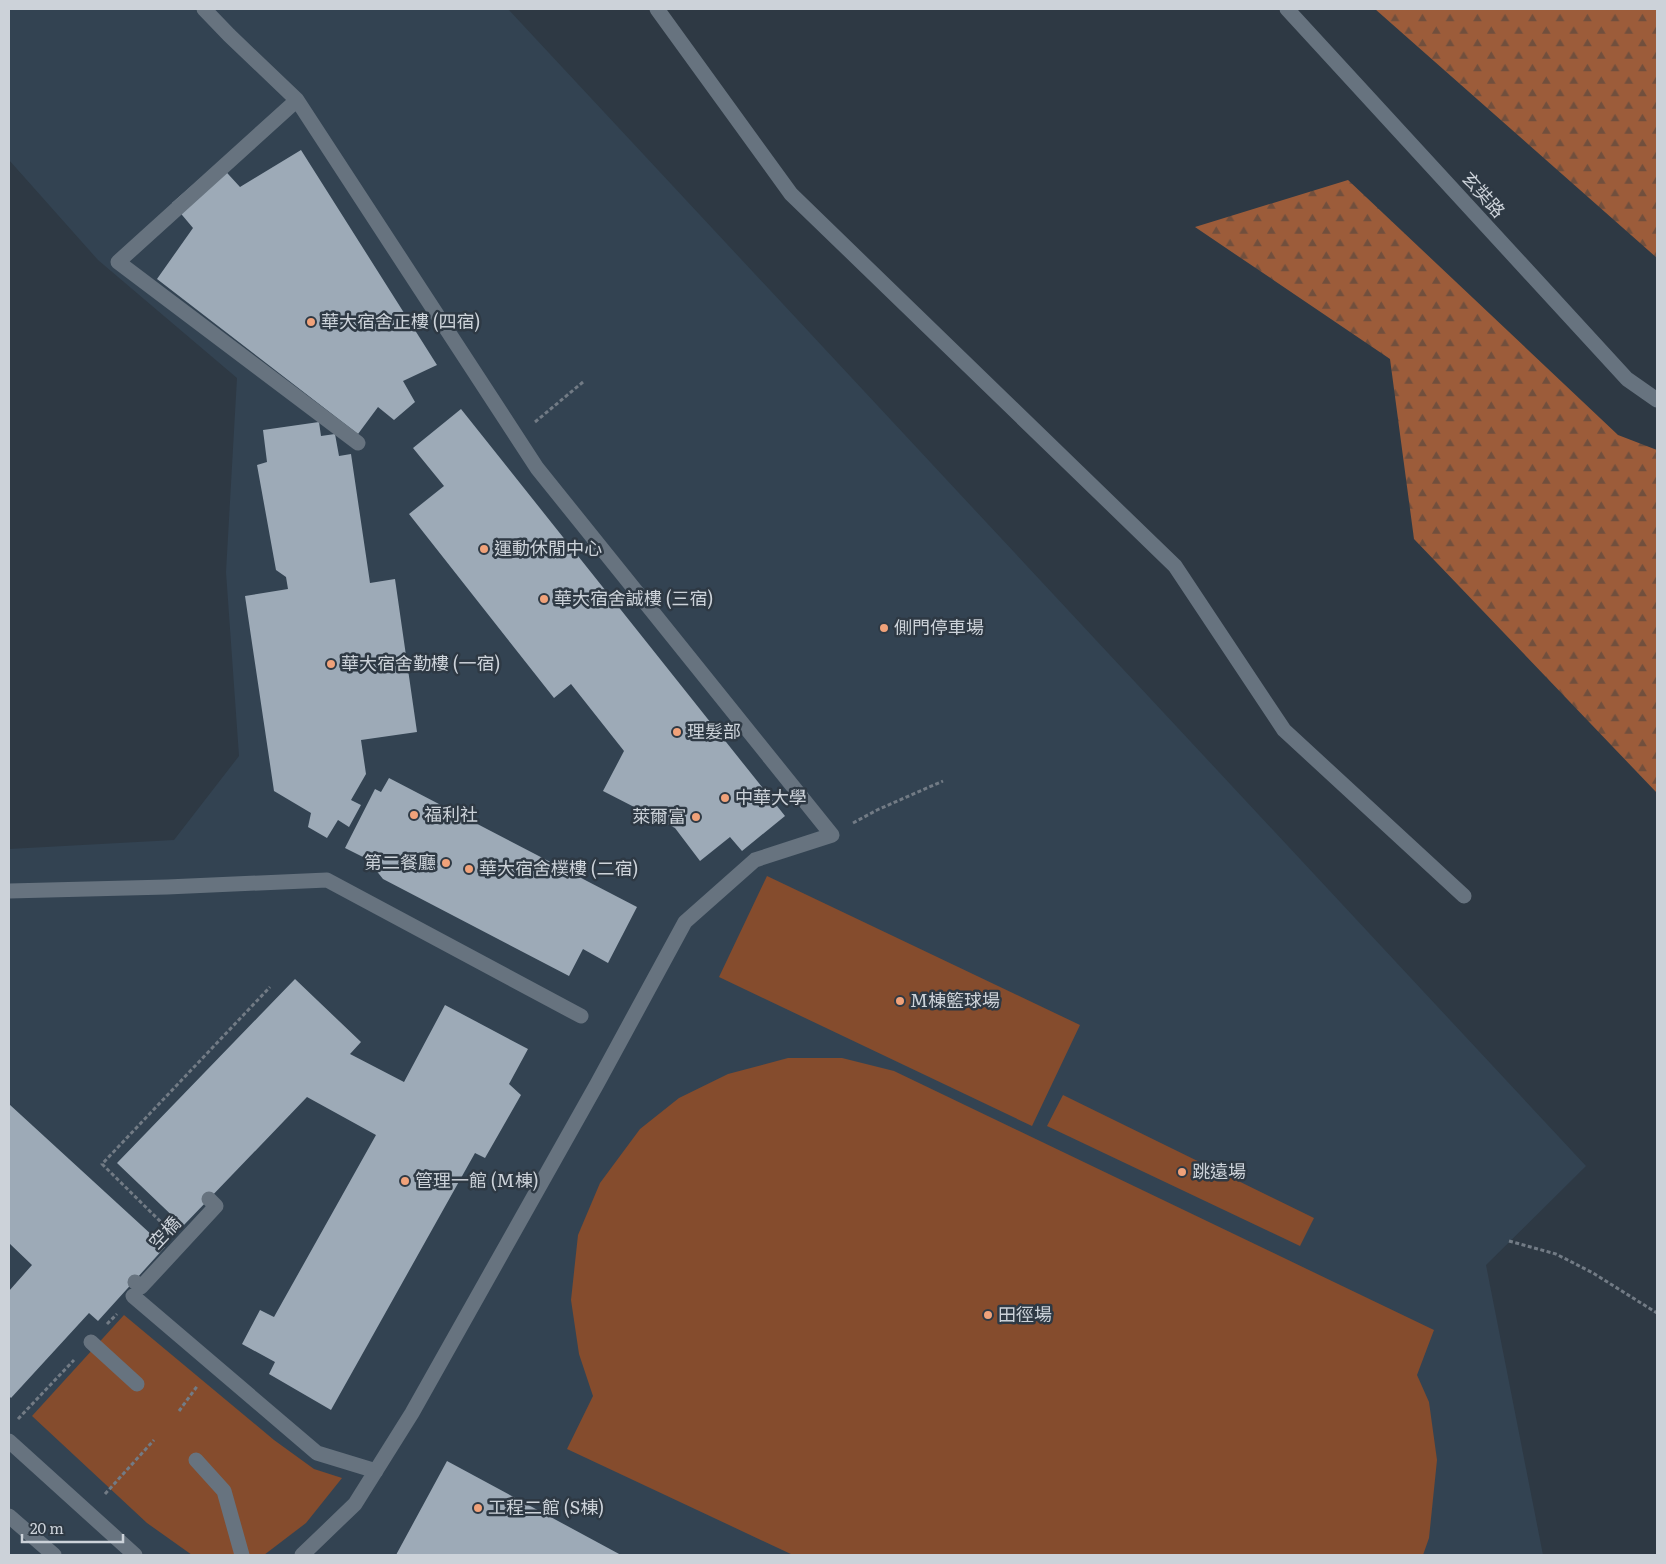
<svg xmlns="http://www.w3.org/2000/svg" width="1666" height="1564" font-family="Literata,'Noto Sans TC',serif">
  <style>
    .built { fill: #334352 }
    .green { fill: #854c2d }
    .forest { fill: url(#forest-firs) }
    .building { fill: #9daab7 }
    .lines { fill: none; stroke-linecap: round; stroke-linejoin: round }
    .path { stroke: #727b85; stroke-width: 3; stroke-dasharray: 4 2.5; stroke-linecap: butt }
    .minor { stroke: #67737f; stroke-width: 15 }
    .poi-dot { fill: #f0a27a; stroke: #2e3944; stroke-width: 2 }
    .labels { text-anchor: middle; stroke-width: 5; stroke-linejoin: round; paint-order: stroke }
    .street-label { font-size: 18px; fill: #ccd2d9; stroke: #2e3944 }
    .poi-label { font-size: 18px; fill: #ccd2d9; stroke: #2e3944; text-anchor: start }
  </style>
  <defs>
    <pattern id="forest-firs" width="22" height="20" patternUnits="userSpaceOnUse" patternTransform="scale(1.25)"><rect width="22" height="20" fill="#9c5c3a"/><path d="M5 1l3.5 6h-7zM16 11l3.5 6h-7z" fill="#714f3d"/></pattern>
  </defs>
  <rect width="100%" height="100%" fill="#2e3944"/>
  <path class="built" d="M 9,9 L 508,9 L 1586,1166 L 1486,1265 L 1543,1555 L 9,1555 L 9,849 L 174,840 L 239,756 L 226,572 L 237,378 L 98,260 L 9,160 Z"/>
  <path class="green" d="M 767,876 L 1080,1025 L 1032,1126 L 719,977 Z
    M 788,1058 L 842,1058 L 894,1071 L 1434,1330 L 1417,1375 L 1429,1402 L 1437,1460 L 1429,1538 L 1423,1555 L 793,1555 L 567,1449 L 593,1396 L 579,1354 L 571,1300 L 578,1235 L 600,1183 L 640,1129 L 679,1098 L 728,1074 Z
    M 1063,1095 L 1314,1218 L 1300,1246 L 1047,1126 Z
    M 124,1315 L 274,1440 L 314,1469 L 342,1478 L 306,1523 L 264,1555 L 192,1555 L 147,1523 L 32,1416 Z"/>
  <path class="forest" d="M 1375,9 L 1657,9 L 1657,258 Z
    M 1348,180 L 1618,435 L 1657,450 L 1657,793 L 1414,539 L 1390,359 L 1195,227 Z"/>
  <path class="building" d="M 301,150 L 437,365 L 403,381 L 415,402 L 394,420 L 378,407 L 358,434 L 157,279 L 193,228 L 172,203 L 218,163 L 240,187 Z
    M 461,409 L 785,816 L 742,851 L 730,837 L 700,861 L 675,828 L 603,791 L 624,751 L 571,684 L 554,698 L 409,514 L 444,486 L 413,448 Z
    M 319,422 L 321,436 L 335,434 L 339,456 L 351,454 L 370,583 L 395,579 L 417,732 L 361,740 L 366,774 L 351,800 L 361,805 L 349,827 L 338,820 L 327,838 L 308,827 L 311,813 L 274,791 L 245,596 L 288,589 L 286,577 L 276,570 L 257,465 L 267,462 L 263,430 Z
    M 389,778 L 637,907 L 608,963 L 583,949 L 569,976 L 383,879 L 367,859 L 345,848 L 375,789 L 381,792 Z
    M 295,979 L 361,1042 L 350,1054 L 404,1082 L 445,1005 L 528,1049 L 509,1084 L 521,1095 L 485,1158 L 475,1153 L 331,1410 L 269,1374 L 275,1362 L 242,1344 L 260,1310 L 274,1317 L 376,1135 L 307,1097 L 183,1226 L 117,1163 Z
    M 9,1104 L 165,1247 L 98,1321 L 89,1313 L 11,1398 L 9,1396 L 9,1291 L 32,1265 L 9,1243 Z
    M 447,1461 L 621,1555 L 396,1555 Z"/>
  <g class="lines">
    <path class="path" d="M 535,422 L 583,382
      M 853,823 L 877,810 L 943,781
      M 165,1226 L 102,1164 L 270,987
      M 1509,1241 L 1556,1254 L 1593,1273 L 1657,1313
      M 107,1324 L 117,1314
      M 179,1411 L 198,1385
      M 18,1419 L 74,1360
      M 105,1494 L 154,1440"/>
    <path class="minor" d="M 204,9 L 229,35 L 297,100 L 537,468 L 832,835 L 755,860 L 685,922 L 597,1084 L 412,1413 L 355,1504 L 302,1555
      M 657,9 L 791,194 L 1175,566 L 1284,730 L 1464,896
      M 1287,9 L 1627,379 L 1657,400
      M 297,100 L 118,262 L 358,443
      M 9,891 L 167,887 L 327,880 L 581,1016
      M 135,1282 L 141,1287 L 216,1206 L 209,1199
      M 133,1296 L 317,1453 L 376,1471
      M 91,1342 L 137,1384
      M 9,1441 L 135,1555
      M 196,1460 L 224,1491 L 242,1555
      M 9,1516 L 54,1555"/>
  </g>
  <g class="poi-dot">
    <circle cx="311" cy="322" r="5"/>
    <circle cx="484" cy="549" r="5"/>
    <circle cx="544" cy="599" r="5"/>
    <circle cx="884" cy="628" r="5"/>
    <circle cx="331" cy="664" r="5"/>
    <circle cx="677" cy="732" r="5"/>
    <circle cx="725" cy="798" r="5"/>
    <circle cx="414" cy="815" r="5"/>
    <circle cx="696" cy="817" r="5"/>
    <circle cx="446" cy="863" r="5"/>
    <circle cx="469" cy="869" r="5"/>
    <circle cx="900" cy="1001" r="5"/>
    <circle cx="1182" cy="1172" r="5"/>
    <circle cx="405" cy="1181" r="5"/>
    <circle cx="988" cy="1315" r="5"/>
    <circle cx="478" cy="1508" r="5"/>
  </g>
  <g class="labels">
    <g class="street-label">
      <text transform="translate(1483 195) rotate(48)" y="6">玄奘路</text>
      <text transform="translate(165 1233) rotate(-47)" y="6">空橋</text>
    </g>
    <g class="poi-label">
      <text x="321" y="328">華大宿舍正樓 (四宿)</text>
      <text x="494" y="555">運動休閒中心</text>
      <text x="554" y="605">華大宿舍誠樓 (三宿)</text>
      <text x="894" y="634">側門停車場</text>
      <text x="341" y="670">華大宿舍勤樓 (一宿)</text>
      <text x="687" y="738">理髮部</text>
      <text x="735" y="804">中華大學</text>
      <text x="424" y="821">福利社</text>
      <text x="686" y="823" text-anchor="end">萊爾富</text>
      <text x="436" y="869" text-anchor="end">第二餐廳</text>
      <text x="479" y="875">華大宿舍樸樓 (二宿)</text>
      <text x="910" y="1007">M棟籃球場</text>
      <text x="1192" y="1178">跳遠場</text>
      <text x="415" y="1187">管理一館 (M棟)</text>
      <text x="998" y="1321">田徑場</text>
      <text x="488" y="1514">工程二館 (S棟)</text>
    </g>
  </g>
  <rect width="1666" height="1564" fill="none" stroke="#ccd2d9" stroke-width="20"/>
  <path d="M22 1534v8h101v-8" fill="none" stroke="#ccd2d9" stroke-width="2.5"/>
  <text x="30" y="1534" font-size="15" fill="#ccd2d9" stroke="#2e3944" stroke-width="4" paint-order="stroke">20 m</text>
</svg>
